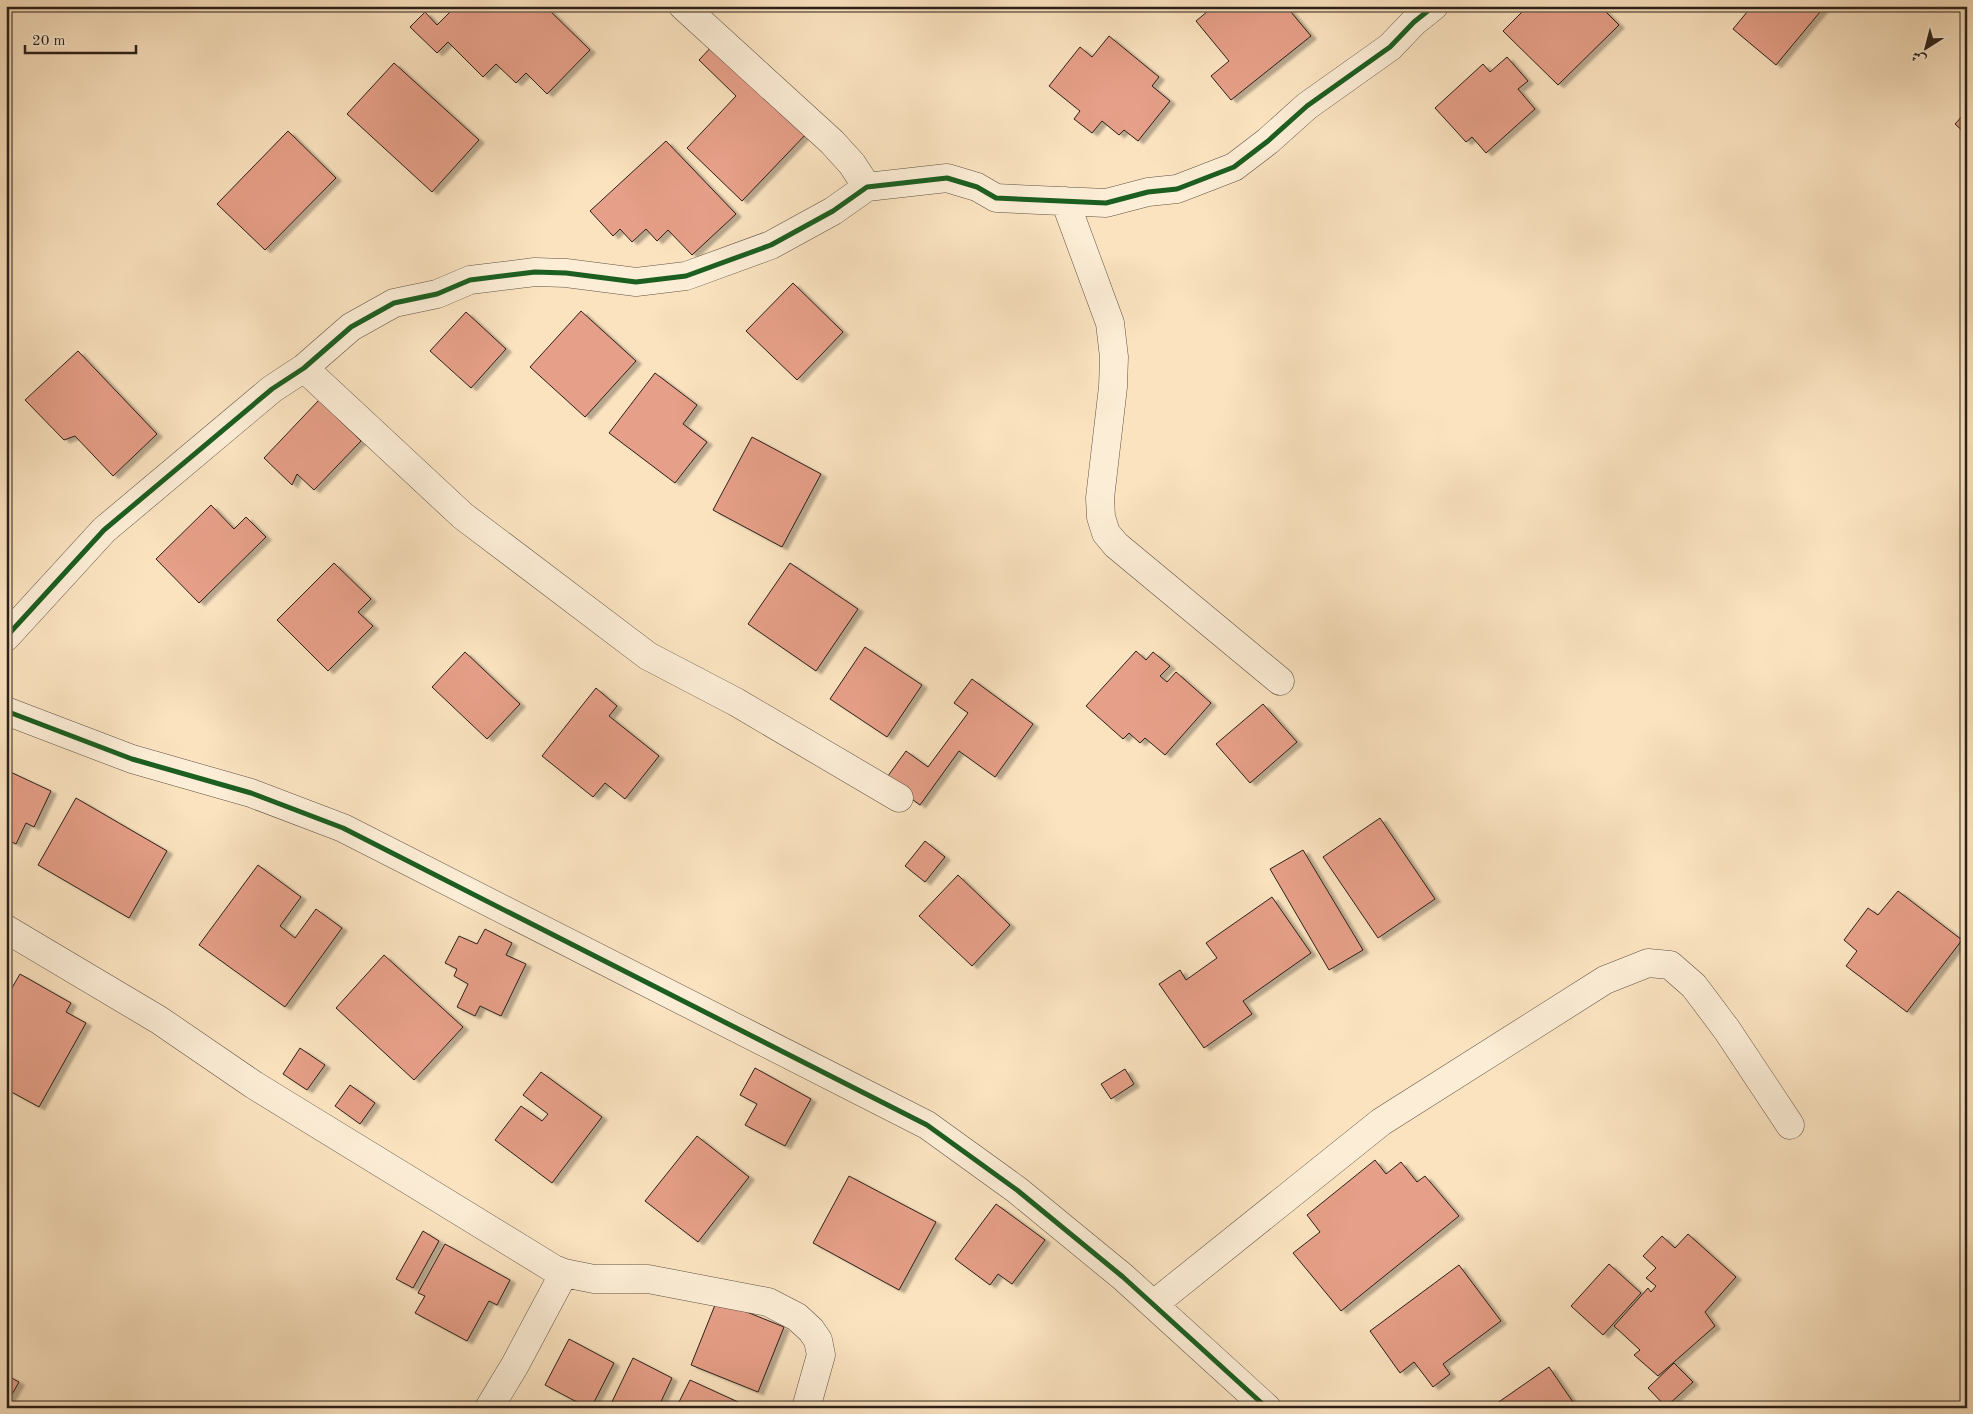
<svg xmlns="http://www.w3.org/2000/svg" width="1973" height="1414" font-family="'Old Standard TT',Amiri,serif">
  <style>
    .building { fill: #e69f88; stroke: #2b2019; filter: url(#shadow) }
    .lines { fill: none; stroke-linecap: round; stroke-linejoin: round }
    .minor-casing { stroke: #5f5143; stroke-width: 29 }
    .minor { stroke: #fcedd6; stroke-width: 28 }
    .cycleway-casing { stroke: #fcedd6; stroke-width: 8 }
    .cycleway { stroke: #1b5e20; stroke-width: 5 }
  </style>
  <defs>
    <filter id="shadow"><feDropShadow dx="5.5" dy="3" stdDeviation="1" flood-color="#0004"/></filter>
  </defs>
  <rect width="100%" height="100%" fill="#fbe3c0"/>
  <filter id="stains"><feTurbulence type="fractalNoise" baseFrequency=".004" numOctaves="4"/><feColorMatrix values="0 0 0 0 .2 0 0 0 0 .09 0 0 0 0 .02 0 0 0 .5 -.17"/></filter>
  <radialGradient id="worn" r=".72"><stop offset=".6" stop-color="#630" stop-opacity="0"/><stop offset="1" stop-color="#630" stop-opacity=".3"/></radialGradient>
  <path class="building" d="M 443,6 L 545,6 L 590,50 L 547,94 L 526,73 L 516,83 L 496,64 L 483,77 L 448,42 L 437,53 L 410,27 L 425,12 L 437,25 L 450,12 Z
    M 1214,6 L 1286,6 L 1311,36 L 1231,100 L 1211,76 L 1229,61 L 1196,21 Z
    M 1528,6 L 1600,6 L 1619,25 L 1558,85 L 1503,31 Z
    M 1752,6 L 1825,6 L 1776,65 L 1733,29 Z
    M 1109,36 L 1159,77 L 1152,86 L 1170,101 L 1138,141 L 1124,130 L 1119,135 L 1102,121 L 1092,133 L 1074,119 L 1080,111 L 1049,86 L 1080,47 L 1092,57 Z
    M 715,43 L 808,132 L 742,201 L 687,148 L 736,96 L 699,60 Z
    M 1507,57 L 1528,81 L 1518,89 L 1535,109 L 1486,153 L 1472,137 L 1466,142 L 1435,108 L 1483,64 L 1490,72 Z
    M 394,63 L 479,140 L 432,192 L 347,114 Z
    M 1967,111 L 1967,135 L 1955,124 Z
    M 288,131 L 336,178 L 265,250 L 217,204 Z
    M 666,141 L 736,214 L 692,255 L 668,230 L 657,241 L 646,229 L 632,242 L 620,229 L 613,236 L 590,211 Z
    M 793,283 L 843,332 L 797,380 L 746,331 Z
    M 581,311 L 636,361 L 585,417 L 530,367 Z
    M 466,312 L 506,349 L 471,388 L 430,351 Z
    M 78,351 L 157,434 L 113,476 L 75,436 L 64,440 L 25,400 Z
    M 655,373 L 697,405 L 683,424 L 707,442 L 675,483 L 609,433 Z
    M 319,400 L 361,441 L 314,490 L 297,474 L 292,485 L 264,458 Z
    M 752,437 L 821,474 L 782,547 L 713,510 Z
    M 211,505 L 234,529 L 246,517 L 266,537 L 199,603 L 156,559 Z
    M 334,563 L 371,599 L 358,612 L 373,626 L 328,671 L 277,620 Z
    M 790,563 L 858,609 L 816,671 L 748,624 Z
    M 865,647 L 922,685 L 887,737 L 830,699 Z
    M 1136,651 L 1146,660 L 1153,652 L 1170,666 L 1160,676 L 1167,682 L 1176,672 L 1211,703 L 1165,755 L 1145,738 L 1140,743 L 1129,733 L 1123,739 L 1086,706 Z
    M 465,652 L 520,704 L 487,739 L 432,687 Z
    M 972,679 L 1033,724 L 995,777 L 959,751 L 920,805 L 885,780 L 906,751 L 928,767 L 968,713 L 954,703 Z
    M 596,688 L 617,706 L 609,716 L 659,756 L 625,799 L 605,783 L 593,797 L 542,756 Z
    M 1263,704 L 1297,742 L 1250,783 L 1216,744 Z
    M 6,770 L 51,791 L 34,827 L 26,823 L 16,844 L 6,839 Z
    M 76,798 L 167,851 L 129,918 L 38,865 Z
    M 1380,818 L 1435,899 L 1378,938 L 1323,857 Z
    M 925,841 L 945,857 L 925,882 L 905,866 Z
    M 1303,850 L 1363,950 L 1329,970 L 1270,869 Z
    M 258,865 L 301,897 L 280,926 L 295,938 L 316,909 L 342,928 L 285,1007 L 199,945 Z
    M 958,875 L 1010,925 L 972,966 L 919,916 Z
    M 1898,891 L 1962,940 L 1907,1012 L 1846,966 L 1857,951 L 1844,940 L 1868,908 L 1878,915 Z
    M 1272,897 L 1311,953 L 1243,1001 L 1252,1014 L 1204,1048 L 1159,984 L 1180,970 L 1186,980 L 1217,958 L 1206,943 Z
    M 485,929 L 512,943 L 506,955 L 526,964 L 501,1016 L 480,1006 L 475,1016 L 457,1007 L 468,984 L 454,976 L 457,969 L 445,963 L 459,936 L 477,944 Z
    M 384,955 L 463,1027 L 414,1080 L 336,1008 Z
    M 20,974 L 71,1003 L 66,1012 L 86,1023 L 39,1107 L 6,1089 L 6,998 Z
    M 300,1048 L 325,1065 L 307,1090 L 283,1074 Z
    M 755,1068 L 811,1099 L 785,1146 L 745,1125 L 757,1104 L 740,1095 Z
    M 1125,1069 L 1134,1084 L 1111,1099 L 1101,1084 Z
    M 541,1072 L 602,1117 L 552,1183 L 495,1140 L 521,1106 L 542,1121 L 548,1114 L 523,1095 Z
    M 350,1085 L 375,1103 L 360,1124 L 335,1106 Z
    M 697,1136 L 749,1177 L 698,1242 L 645,1201 Z
    M 1375,1160 L 1386,1174 L 1401,1162 L 1417,1182 L 1425,1176 L 1459,1216 L 1341,1311 L 1293,1253 L 1320,1232 L 1307,1215 Z
    M 849,1176 L 936,1222 L 899,1290 L 813,1243 Z
    M 996,1204 L 1045,1240 L 1012,1284 L 998,1274 L 990,1285 L 955,1259 Z
    M 423,1231 L 439,1241 L 413,1288 L 396,1279 Z
    M 1688,1234 L 1736,1277 L 1705,1312 L 1715,1326 L 1658,1376 L 1634,1355 L 1640,1350 L 1614,1326 L 1648,1288 L 1651,1292 L 1656,1286 L 1646,1278 L 1656,1268 L 1643,1256 L 1662,1236 L 1675,1248 Z
    M 445,1244 L 510,1280 L 497,1305 L 489,1301 L 467,1341 L 415,1313 L 425,1296 L 418,1293 Z
    M 1609,1264 L 1641,1293 L 1603,1335 L 1571,1306 Z
    M 1459,1265 L 1501,1321 L 1443,1364 L 1450,1374 L 1433,1387 L 1414,1362 L 1400,1373 L 1370,1331 Z
    M 717,1300 L 784,1327 L 758,1392 L 691,1365 Z
    M 569,1339 L 614,1363 L 591,1408 L 588,1408 L 545,1385 Z
    M 633,1358 L 672,1378 L 658,1408 L 609,1408 Z
    M 1674,1363 L 1693,1382 L 1666,1407 L 1648,1388 Z
    M 1549,1367 L 1577,1408 L 1490,1408 Z
    M 6,1375 L 19,1382 L 6,1405 Z
    M 690,1380 L 738,1402 L 735,1408 L 676,1408 Z"/>
  <g class="lines">
    <defs>
      <path id="minor" d="M 683,6 L 832,142 L 852,164 L 867,187
        M 1065,201 L 1110,323 L 1114,357 L 1113,387 L 1100,498 L 1101,517 L 1106,533 L 1116,545 L 1280,681
        M 304,368 L 463,516 L 648,656 L 736,702 L 899,798
        M 6,637 L 104,530 L 272,389 L 304,368 L 351,327 L 394,303 L 437,294 L 470,280 L 535,272 L 566,273 L 636,282 L 686,276 L 771,245 L 833,211 L 867,187 L 947,178 L 977,187 L 996,198 L 1106,203 L 1148,192 L 1177,189 L 1234,167 L 1268,141 L 1307,106 L 1390,47 L 1414,22 L 1434,6
        M 6,711 L 132,759 L 251,793 L 343,828 L 927,1125 L 1017,1190 L 1123,1277 L 1267,1408
        M 6,929 L 159,1020 L 254,1085 L 554,1269 L 564,1273 L 594,1279 L 648,1279 L 768,1302 L 797,1317 L 811,1330 L 818,1340 L 821,1355 L 806,1408
        M 1154,1304 L 1381,1122 L 1605,980 L 1648,963 L 1670,965 L 1694,986 L 1727,1030 L 1790,1125
        M 489,1408 L 515,1365 L 564,1273"/>
    </defs>
    <use href="#minor" class="minor-casing"/>
    <use href="#minor" class="minor"/>
    <defs>
      <path id="cycleway" d="M 6,637 L 104,530 L 272,389 L 304,368 L 351,327 L 394,303 L 437,294 L 470,280 L 535,272 L 566,273 L 636,282 L 686,276 L 771,245 L 833,211 L 867,187 L 947,178 L 977,187 L 996,198 L 1106,203 L 1148,192 L 1177,189 L 1234,167 L 1268,141 L 1307,106 L 1390,47 L 1414,22 L 1434,6
        M 6,711 L 132,759 L 251,793 L 343,828 L 927,1125 L 1017,1190 L 1123,1277 L 1267,1408"/>
    </defs>
    <use href="#cycleway" class="cycleway-casing"/>
    <use href="#cycleway" class="cycleway"/>
  </g>
  <rect width="1973" height="1414" fill="none" stroke="#fbe3c0" stroke-width="25"/>
  <rect x="8" y="8" width="1958" height="1399" fill="none" stroke="#2b2019" stroke-width="2.5"/>
  <rect x="12" y="12" width="1948" height="1389" fill="none" stroke="#2b2019"/>
  <g transform="translate(1926 48) rotate(216)" stroke="#fcedd6" stroke-width="4" paint-order="stroke">
  <path d="M0-4L9 19L0 12L-9 19Z" fill="#2b2019"/>
  <text y="-8" font-size="14" font-weight="bold" text-anchor="middle" fill="#2b2019">ش</text>
  </g>
  <path d="M25 45v8h111v-8" fill="none" stroke="#2b2019" stroke-width="2.5"/>
  <text x="32" y="45" font-size="15" fill="#2b2019" stroke="#fcedd6" stroke-width="4" paint-order="stroke">20 m</text>
  <rect width="100%" height="100%" filter="url(#stains)"/>
  <rect width="100%" height="100%" fill="url(#worn)"/>
</svg>
